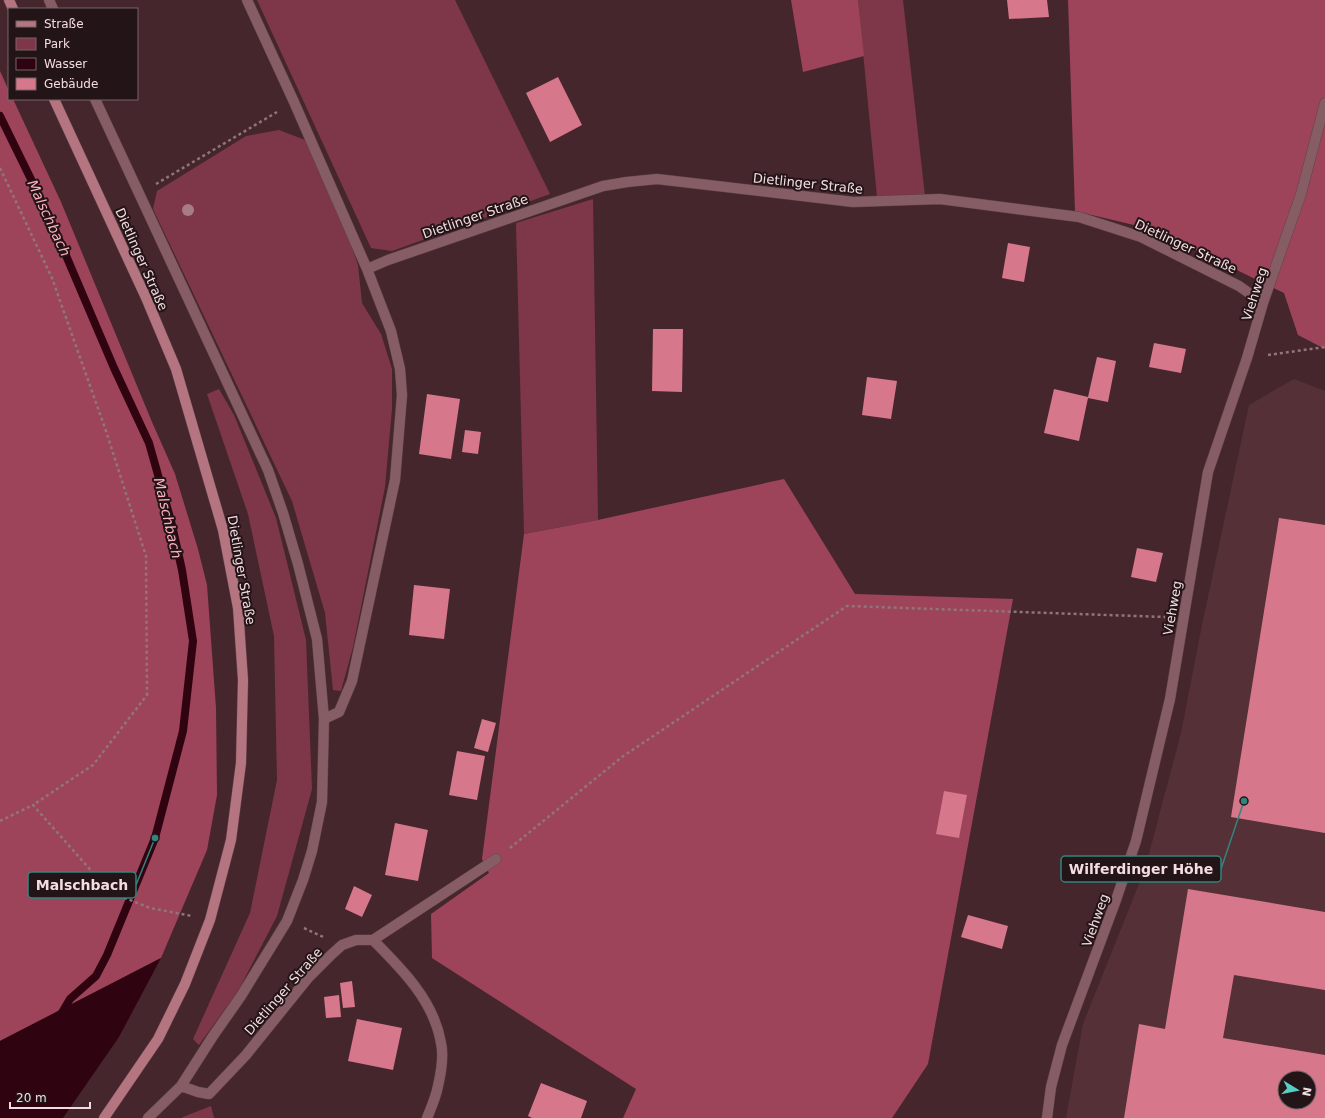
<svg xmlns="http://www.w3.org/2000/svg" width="1325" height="1118" font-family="'DejaVu Sans',sans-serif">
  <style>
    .built { fill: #563037; fill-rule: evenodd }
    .green { fill: #7e3748 }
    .forest { fill: #9e445a }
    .water { fill: #300311 }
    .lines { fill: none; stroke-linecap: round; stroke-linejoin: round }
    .stream { stroke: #300311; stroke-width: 8 }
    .building { fill: #d7778c; fill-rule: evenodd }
    .lane-casing { stroke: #62434a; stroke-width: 11 }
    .street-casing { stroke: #62434a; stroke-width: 11 }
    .secondary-casing { stroke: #62434a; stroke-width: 11 }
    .path { stroke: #90757a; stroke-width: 2.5; stroke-dasharray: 3 3; stroke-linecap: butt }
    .lane { stroke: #865d64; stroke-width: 10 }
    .street { stroke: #865d64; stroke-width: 10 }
    .secondary { stroke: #b47480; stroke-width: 10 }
    .tree { fill: #a77c84 }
    .labels { text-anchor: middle; stroke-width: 4; stroke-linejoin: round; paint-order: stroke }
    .street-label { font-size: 13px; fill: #f3dde0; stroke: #231417 }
    .water-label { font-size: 14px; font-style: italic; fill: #feb1c0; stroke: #231417 }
    .leader { fill: none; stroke: #31857f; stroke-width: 1.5 }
    .callout-dot { fill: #31857f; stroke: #231417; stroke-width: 1.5 }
    .callout { fill: #231417; stroke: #31857f; stroke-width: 1.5 }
    .callout-label { font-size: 14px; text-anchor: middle; font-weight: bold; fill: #f3dde0 }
  </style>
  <rect width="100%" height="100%" fill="#46262d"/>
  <path class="built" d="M 1294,379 L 1325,391 L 1325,1118 L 1066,1118 L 1083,1024 L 1145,869 L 1181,733 L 1202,625 L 1249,405 ZM 1285,1078 L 1309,1078 L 1309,1102 L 1285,1102 Z"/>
  <path class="green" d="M 257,0 L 455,0 L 550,194 L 392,251 L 371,248 Z
    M 858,0 L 903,0 L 925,196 L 877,197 Z
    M 279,130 L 305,140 L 343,221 L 358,265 L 362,303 L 381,334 L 392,369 L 392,409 L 385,487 L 353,647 L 341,691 L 333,690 L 325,613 L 292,501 L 153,209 L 157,191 L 246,136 Z
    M 593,199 L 598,520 L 524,534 L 516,223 Z
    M 219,389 L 234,415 L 276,518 L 306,640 L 312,789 L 277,916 L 238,991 L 199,1045 L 193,1039 L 250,913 L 277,780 L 274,636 L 248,514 L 207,394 Z
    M 211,1106 L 214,1118 L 182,1118 L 183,1117 Z"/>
  <path class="forest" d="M 791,0 L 858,0 L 864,56 L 803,72 Z
    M 1068,0 L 1325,0 L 1325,349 L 1298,335 L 1284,293 L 1155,230 L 1075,211 Z
    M 0,71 L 9,91 L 9,99 L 13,99 L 61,202 L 152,422 L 175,474 L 198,549 L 207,585 L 216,708 L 217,795 L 207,850 L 161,958 L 0,1041 Z
    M 784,479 L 855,594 L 1013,599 L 928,1064 L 892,1118 L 623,1118 L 636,1089 L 432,958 L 431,914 L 489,873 L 482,859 L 524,534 L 598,520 Z"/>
  <path class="water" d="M 161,958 L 119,1037 L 63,1118 L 0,1118 L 0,1041 Z"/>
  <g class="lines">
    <path class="stream" d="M 0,116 L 50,218 L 114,368 L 149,443 L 171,521 L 182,570 L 193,641 L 183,731 L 155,838 L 107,955 L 96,976 L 70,999 L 60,1016"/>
  </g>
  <path class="building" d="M 1007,0 L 1047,0 L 1049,17 L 1009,19 Z
    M 558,77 L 582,125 L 550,142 L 526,93 Z
    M 1008,243 L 1030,247 L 1024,282 L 1002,278 Z
    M 653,329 L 683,329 L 682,392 L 652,391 Z
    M 1154,343 L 1186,349 L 1181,373 L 1149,367 Z
    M 1097,357 L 1116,361 L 1108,402 L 1088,398 L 1079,441 L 1044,433 L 1054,389 L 1088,397 Z
    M 867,377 L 897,381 L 891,419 L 862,415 Z
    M 427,394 L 460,399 L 451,459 L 419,454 Z
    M 465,430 L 481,432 L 478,454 L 462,452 Z
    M 1279,518 L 1325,525 L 1325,833 L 1231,817 Z
    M 1137,548 L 1163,553 L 1156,582 L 1131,577 Z
    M 414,585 L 450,589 L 444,639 L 409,635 Z
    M 482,719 L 496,723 L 488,752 L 474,748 Z
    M 457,751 L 485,756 L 477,800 L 449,795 Z
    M 944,791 L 967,795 L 959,838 L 936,834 Z
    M 395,823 L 428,830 L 418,881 L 385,875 Z
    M 354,886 L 372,895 L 362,917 L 345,909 Z
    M 1188,889 L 1325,912 L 1325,990 L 1234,975 L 1223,1038 L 1325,1055 L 1325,1118 L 1124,1118 L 1139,1024 L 1165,1029 ZM 1285,1078 L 1309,1078 L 1309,1102 L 1285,1102 Z
    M 968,915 L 1008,926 L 1002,949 L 961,937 Z
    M 352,981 L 355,1007 L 343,1008 L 340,983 Z
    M 339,995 L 341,1017 L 326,1018 L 324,997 Z
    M 357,1019 L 402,1028 L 393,1070 L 348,1061 Z
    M 541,1083 L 587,1101 L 581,1118 L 532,1118 L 528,1116 Z"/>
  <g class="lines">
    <defs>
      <path id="lane" d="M 373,940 L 496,859"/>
      <path id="street" d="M 49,0 L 53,9
        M 247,0 L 294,102 L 367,269 L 391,331 L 400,369 L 402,395 L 395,480 L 352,681 L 339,712 L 324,719
        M 95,99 L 268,470 L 283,513 L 298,564 L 317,639 L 324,719 L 322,802 L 312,851 L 303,880 L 287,921 L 241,996 L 213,1036 L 181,1086 L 148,1118
        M 367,269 L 388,260 L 603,186 L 627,182 L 657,179 L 853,202 L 940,199 L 1079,217 L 1141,237 L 1239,286 L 1263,303
        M 181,1086 L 198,1092 L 209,1094 L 246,1055 L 308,978 L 331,955 L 342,945 L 356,940 L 373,940 C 402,969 434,1001 441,1043 C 444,1056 441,1073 438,1086 C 436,1097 431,1108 427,1118
        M 1047,1118 L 1051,1087 L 1062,1045 L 1116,900 L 1136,841 L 1170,699 L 1208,472 L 1247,358 L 1263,303 L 1301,194 L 1325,103"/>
      <path id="secondary" d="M 9,0 L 13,9
        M 54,99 L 147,300 L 176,369 L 223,530 L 238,608 L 243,680 L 241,763 L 231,840 L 210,920 L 185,984 L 158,1039 L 104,1118"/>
    </defs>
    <use href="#lane" class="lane-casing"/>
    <use href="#street" class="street-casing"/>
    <use href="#secondary" class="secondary-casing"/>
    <path class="path" d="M 0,168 L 52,278 L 106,431 L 146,556 L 147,695 L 93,765 L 33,805 L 110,892 L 150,908 L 192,916
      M 156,184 L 277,112
      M 1268,355 L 1325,347
      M 0,821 L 33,805
      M 510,848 L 622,757 L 847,606 L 1165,617
      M 304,928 L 323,937"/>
    <use href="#lane" class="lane"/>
    <use href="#street" class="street"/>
    <use href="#secondary" class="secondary"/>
  </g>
  <circle class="tree" cx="188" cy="210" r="6"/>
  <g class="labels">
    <g class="street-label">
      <text transform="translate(808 183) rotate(6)" y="5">Dietlinger Straße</text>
      <text transform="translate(475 216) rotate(-19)" y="5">Dietlinger Straße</text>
      <text transform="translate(1186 246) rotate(25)" y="5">Dietlinger Straße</text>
      <text transform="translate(142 259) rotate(66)" y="5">Dietlinger Straße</text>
      <text transform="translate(1254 294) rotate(-72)" y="5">Viehweg</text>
      <text transform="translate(242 570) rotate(80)" y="5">Dietlinger Straße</text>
      <text transform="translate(1172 608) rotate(-80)" y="5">Viehweg</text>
      <text transform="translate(1095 920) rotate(-70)" y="5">Viehweg</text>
      <text transform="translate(283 991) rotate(-49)" y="5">Dietlinger Straße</text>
    </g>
    <g class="water-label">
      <text transform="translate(49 218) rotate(65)" y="5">Malschbach</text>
      <text transform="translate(168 518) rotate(77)" y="5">Malschbach</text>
    </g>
  </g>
  <path class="leader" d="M1244 801L1221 869M155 838L136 885"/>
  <g class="callout-dot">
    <circle cx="1244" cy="801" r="4"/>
    <circle cx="155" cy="838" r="4"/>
  </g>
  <g class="callout">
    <rect x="1061" y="856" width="160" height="26" rx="4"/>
    <rect x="28" y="872" width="108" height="26" rx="4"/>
  </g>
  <g class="callout-label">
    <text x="1141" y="874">Wilferdinger Höhe</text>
    <text x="82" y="890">Malschbach</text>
  </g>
  <rect x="8" y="8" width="130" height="92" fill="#231417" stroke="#766467"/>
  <rect x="16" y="21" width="20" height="6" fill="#b47480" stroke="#766467"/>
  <text x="44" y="28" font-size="12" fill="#f3dde0">Straße</text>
  <rect x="16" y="38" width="20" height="12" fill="#7e3748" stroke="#766467"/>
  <text x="44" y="48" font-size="12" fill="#f3dde0">Park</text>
  <rect x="16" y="58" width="20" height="12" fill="#300311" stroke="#766467"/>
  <text x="44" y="68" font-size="12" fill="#f3dde0">Wasser</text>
  <rect x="16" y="78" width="20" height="12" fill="#d7778c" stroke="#766467"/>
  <text x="44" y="88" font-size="12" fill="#f3dde0">Gebäude</text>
  <g transform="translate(1297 1090) rotate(100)"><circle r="19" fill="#231417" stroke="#766467"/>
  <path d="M0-3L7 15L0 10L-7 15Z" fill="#56cec3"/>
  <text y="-6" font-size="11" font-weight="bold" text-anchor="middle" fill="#f3dde0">N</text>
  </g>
  <path d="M10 1102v6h80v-6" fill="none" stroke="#f3dde0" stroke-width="2"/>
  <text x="16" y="1102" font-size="12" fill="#f3dde0" stroke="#231417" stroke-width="3" paint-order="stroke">20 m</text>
</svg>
